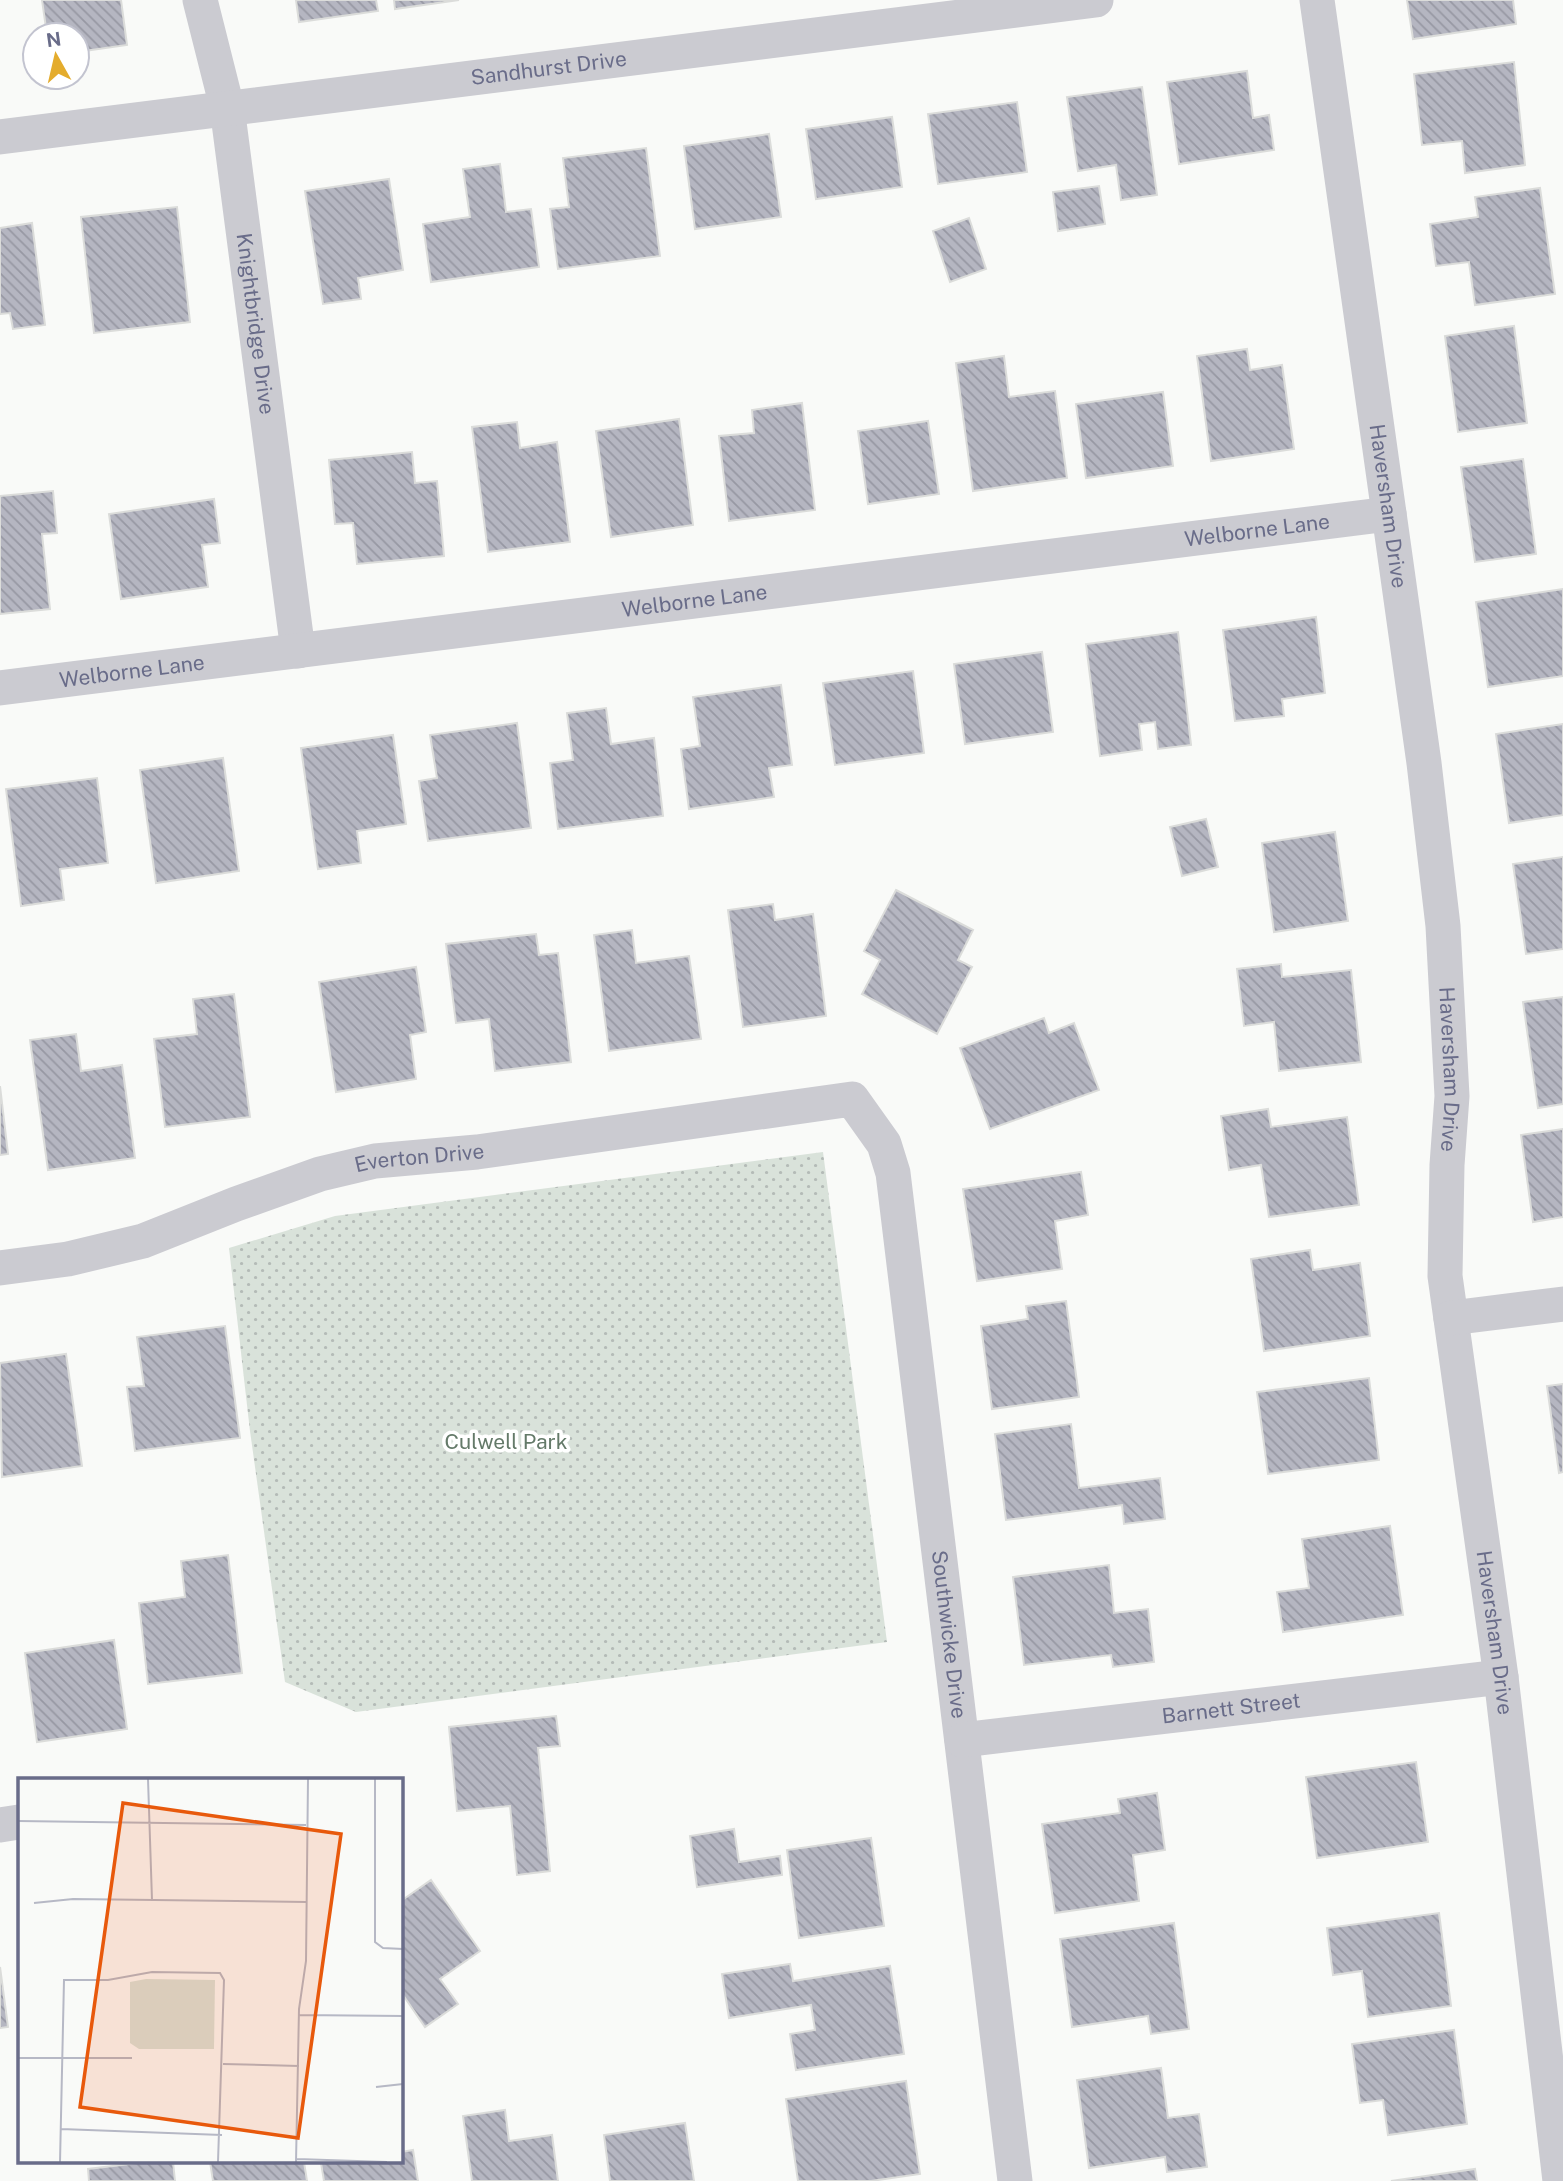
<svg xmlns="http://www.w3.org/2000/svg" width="1563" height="2181" font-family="'Public Sans',sans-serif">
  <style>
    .green { fill: url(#green-dots) }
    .building { fill: url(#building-back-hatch); stroke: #dbdcda; stroke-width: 2 }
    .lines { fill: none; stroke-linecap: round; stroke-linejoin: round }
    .street { stroke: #cbcbd1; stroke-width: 35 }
    .labels { text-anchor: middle; stroke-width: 7; stroke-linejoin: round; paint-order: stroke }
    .street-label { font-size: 21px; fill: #696c89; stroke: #fff }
    .park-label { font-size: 21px; fill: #647a69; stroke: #fff }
    .inset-road { fill: none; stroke: #b6b8c5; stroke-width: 2 }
    .view { fill: #e8590c; fill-opacity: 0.15; stroke: #e8590c; stroke-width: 3.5 }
    .inset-edge { fill: none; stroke: #696c89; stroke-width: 3.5 }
  </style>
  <defs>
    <pattern id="green-dots" width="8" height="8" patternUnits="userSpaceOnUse" patternTransform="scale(1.75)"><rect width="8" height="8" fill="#d9e2da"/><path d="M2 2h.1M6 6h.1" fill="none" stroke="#b4bbb7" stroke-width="1.8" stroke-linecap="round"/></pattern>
    <pattern id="building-back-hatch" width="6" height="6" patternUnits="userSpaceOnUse" patternTransform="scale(1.75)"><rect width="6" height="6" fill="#b5b6c1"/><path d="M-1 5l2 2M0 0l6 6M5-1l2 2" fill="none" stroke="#9798a3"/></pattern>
  </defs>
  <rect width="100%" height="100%" fill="#f9faf8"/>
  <path class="green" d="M 823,1152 L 887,1642 L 356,1712 L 285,1682 L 250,1431 L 229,1248 L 335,1216 Z"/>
  <path class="building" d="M 42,0 L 121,0 L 127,45 L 77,52 L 77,35 L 47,35 Z
    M 296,0 L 376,0 L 378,11 L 299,22 Z
    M 394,0 L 459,0 L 395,9 Z
    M 1407,0 L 1513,0 L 1516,24 L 1413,39 Z
    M 1514,62 L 1525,165 L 1465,173 L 1462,141 L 1422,145 L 1414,74 Z
    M 1247,71 L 1253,118 L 1269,115 L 1274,150 L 1179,164 L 1167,82 Z
    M 1142,87 L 1157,195 L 1121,200 L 1116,165 L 1078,171 L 1067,97 Z
    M 1017,102 L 1027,172 L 938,184 L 928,114 Z
    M 892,117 L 902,187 L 816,199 L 806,129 Z
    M 769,134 L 781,217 L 695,229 L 684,146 Z
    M 646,148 L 660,256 L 558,269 L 550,209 L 569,207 L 563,158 Z
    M 500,164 L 506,212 L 531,209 L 539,267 L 431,282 L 423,224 L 470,217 L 463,169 Z
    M 389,179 L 403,270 L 358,278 L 361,299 L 323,304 L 305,191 Z
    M 1099,186 L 1105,224 L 1058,231 L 1053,192 Z
    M 1540,188 L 1555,294 L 1475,305 L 1469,262 L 1436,266 L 1430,224 L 1478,217 L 1475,197 Z
    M 177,207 L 190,322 L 94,333 L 81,217 Z
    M 969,218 L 986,269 L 950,282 L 933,231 Z
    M 32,223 L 45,325 L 13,329 L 10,313 L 0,314 L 0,228 Z
    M 1514,326 L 1527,423 L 1458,432 L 1445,336 Z
    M 1247,349 L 1250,370 L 1282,365 L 1294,449 L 1211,461 L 1197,356 Z
    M 1004,356 L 1009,397 L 1055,391 L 1067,478 L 973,491 L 956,363 Z
    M 1163,392 L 1173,466 L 1086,478 L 1076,404 Z
    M 802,403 L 815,510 L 729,521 L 719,436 L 754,433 L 752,410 Z
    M 679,419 L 693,525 L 611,537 L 596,431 Z
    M 928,421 L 939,494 L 868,504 L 858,431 Z
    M 517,422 L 520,448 L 557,442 L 570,542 L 488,552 L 472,427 Z
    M 412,452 L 415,483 L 437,481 L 444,556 L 357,564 L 353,523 L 335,524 L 329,460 Z
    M 1523,459 L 1536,554 L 1475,562 L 1461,467 Z
    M 53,491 L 57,533 L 42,534 L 50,609 L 0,614 L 0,496 Z
    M 214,499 L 220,543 L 202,545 L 208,587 L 121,599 L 109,514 Z
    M 1563,589 L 1563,676 L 1488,687 L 1476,602 Z
    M 1316,617 L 1325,693 L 1282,699 L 1284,716 L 1235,721 L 1223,630 Z
    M 1178,632 L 1191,745 L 1158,749 L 1155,722 L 1139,724 L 1142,750 L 1100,756 L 1086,644 Z
    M 1042,652 L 1053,732 L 965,744 L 954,664 Z
    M 913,671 L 924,753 L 835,765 L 823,683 Z
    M 781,685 L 792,765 L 769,768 L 774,797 L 689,809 L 681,749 L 700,746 L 693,697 Z
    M 606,708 L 611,744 L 654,738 L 663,816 L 558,829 L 550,763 L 573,760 L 567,713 Z
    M 517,723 L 531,828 L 428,841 L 419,781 L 437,778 L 430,735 Z
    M 1563,724 L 1563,815 L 1509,823 L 1496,734 Z
    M 393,735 L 406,824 L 357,831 L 361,863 L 318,869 L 301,748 Z
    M 223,758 L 239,871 L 156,883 L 140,770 Z
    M 97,778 L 108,863 L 60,869 L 64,900 L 21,906 L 6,789 Z
    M 1206,819 L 1218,867 L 1182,876 L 1170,827 Z
    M 1335,832 L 1348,921 L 1274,932 L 1262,843 Z
    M 1563,857 L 1563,949 L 1526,954 L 1513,864 Z
    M 896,890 L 973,930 L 958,960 L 972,967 L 937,1034 L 862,994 L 880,960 L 864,951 Z
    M 773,904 L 775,920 L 813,914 L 826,1016 L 743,1027 L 728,910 Z
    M 632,930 L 636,963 L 689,956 L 701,1039 L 609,1051 L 594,935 Z
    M 536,934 L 539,955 L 558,953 L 571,1062 L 495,1071 L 489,1019 L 456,1023 L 446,944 Z
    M 1281,964 L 1282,977 L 1351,970 L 1361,1062 L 1279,1071 L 1274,1022 L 1244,1026 L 1237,969 Z
    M 416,967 L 426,1032 L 410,1035 L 416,1079 L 336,1092 L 319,982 Z
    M 234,994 L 250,1117 L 165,1127 L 154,1039 L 197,1034 L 193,999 Z
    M 1563,997 L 1563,1104 L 1538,1108 L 1523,1002 Z
    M 1044,1018 L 1049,1033 L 1074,1023 L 1099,1090 L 990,1129 L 960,1048 Z
    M 76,1034 L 81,1071 L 122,1065 L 135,1158 L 48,1170 L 30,1040 Z
    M 0,1086 L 8,1154 L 0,1155 Z
    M 1268,1109 L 1271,1127 L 1347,1117 L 1359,1205 L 1269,1217 L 1261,1165 L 1229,1170 L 1221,1116 Z
    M 1563,1129 L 1563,1217 L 1533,1222 L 1521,1135 Z
    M 1081,1172 L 1088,1215 L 1055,1221 L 1062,1269 L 977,1281 L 963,1189 Z
    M 1310,1250 L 1313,1270 L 1360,1263 L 1370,1336 L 1264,1351 L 1251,1259 Z
    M 1066,1301 L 1079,1397 L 992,1409 L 981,1326 L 1028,1319 L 1026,1306 Z
    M 225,1326 L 240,1438 L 135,1451 L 127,1387 L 144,1386 L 137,1337 Z
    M 66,1354 L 82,1466 L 2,1477 L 0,1363 Z
    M 1369,1378 L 1379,1460 L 1268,1474 L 1257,1392 Z
    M 1563,1384 L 1563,1472 L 1559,1473 L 1547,1386 Z
    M 1071,1424 L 1079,1488 L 1160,1478 L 1165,1519 L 1124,1524 L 1122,1505 L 1006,1520 L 995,1434 Z
    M 1390,1526 L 1403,1615 L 1283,1632 L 1277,1592 L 1309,1588 L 1302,1539 Z
    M 228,1555 L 242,1673 L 148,1684 L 139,1603 L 185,1597 L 181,1561 Z
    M 1109,1565 L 1114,1613 L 1148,1609 L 1154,1662 L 1113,1667 L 1111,1655 L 1024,1665 L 1013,1577 Z
    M 114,1640 L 127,1729 L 37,1742 L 25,1653 Z
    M 556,1716 L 560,1746 L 538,1748 L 550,1871 L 517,1875 L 510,1806 L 457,1811 L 449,1727 Z
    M 1416,1762 L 1428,1842 L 1317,1858 L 1306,1777 Z
    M 1157,1793 L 1165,1850 L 1133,1855 L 1139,1901 L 1055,1913 L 1042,1824 L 1120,1813 L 1118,1799 Z
    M 734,1829 L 739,1862 L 780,1856 L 782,1875 L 697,1887 L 690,1836 Z
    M 871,1838 L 884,1926 L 799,1938 L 787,1850 Z
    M 431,1880 L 480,1951 L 440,1979 L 458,2004 L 425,2027 L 401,1992 L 401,1901 Z
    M 1439,1913 L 1451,2006 L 1368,2017 L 1362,1971 L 1333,1975 L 1327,1928 Z
    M 1174,1923 L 1189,2029 L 1151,2034 L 1148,2016 L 1072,2027 L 1060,1939 Z
    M 790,1964 L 793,1981 L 890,1966 L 904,2054 L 796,2070 L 790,2034 L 815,2030 L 811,2005 L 729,2018 L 722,1974 Z
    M 0,1967 L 8,2027 L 0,2028 Z
    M 1454,2030 L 1467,2124 L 1388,2135 L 1383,2100 L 1360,2103 L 1352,2044 Z
    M 1161,2068 L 1168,2118 L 1199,2114 L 1207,2167 L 1167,2172 L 1165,2157 L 1089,2168 L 1077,2080 Z
    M 906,2081 L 920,2174 L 871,2181 L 798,2181 L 786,2099 Z
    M 505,2110 L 509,2141 L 552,2135 L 558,2181 L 472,2181 L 463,2116 Z
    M 685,2123 L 694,2181 L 610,2181 L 604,2135 Z
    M 413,2150 L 418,2181 L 324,2181 L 321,2163 L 401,2162 L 401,2152 Z
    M 147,2162 L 173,2162 L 175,2181 L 89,2181 L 88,2169 Z
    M 210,2162 L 304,2162 L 307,2181 L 213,2181 Z
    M 1475,2169 L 1477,2181 L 1391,2181 Z"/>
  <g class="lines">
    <g class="street">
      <path id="s1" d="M 200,0 L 227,107 L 298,651"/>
      <path id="s2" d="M 1317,0 L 1424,763 L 1443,926 L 1452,1096 L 1447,1165 L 1445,1276 L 1501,1677 L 1560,2181"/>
      <path id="s3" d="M 0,137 L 1096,0"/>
      <path id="s4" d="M 0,688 L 1389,514"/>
      <path id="s5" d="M 0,1268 L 68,1259 L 143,1241 L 236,1204 L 320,1174 L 375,1161 L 477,1152 L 852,1099 L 884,1144 L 893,1173 L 1015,2181"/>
      <path d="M 1451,1318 L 1563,1304"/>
      <path id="s6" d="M 962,1740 L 1501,1677"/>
      <path d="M 0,1825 L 19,1822"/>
    </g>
  </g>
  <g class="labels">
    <g class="street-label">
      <text dy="7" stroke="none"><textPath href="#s3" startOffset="553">Sandhurst Drive</textPath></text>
      <text dy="7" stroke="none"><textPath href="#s1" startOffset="329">Knightbridge Drive</textPath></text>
      <text dy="7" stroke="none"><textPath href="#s2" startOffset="511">Haversham Drive</textPath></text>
      <text dy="7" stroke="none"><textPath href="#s4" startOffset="1267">Welborne Lane</textPath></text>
      <text dy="7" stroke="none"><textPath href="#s4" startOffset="700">Welborne Lane</textPath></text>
      <text dy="7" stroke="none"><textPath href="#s4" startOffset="133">Welborne Lane</textPath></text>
      <text dy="7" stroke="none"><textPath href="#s2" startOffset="1078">Haversham Drive</textPath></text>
      <text dy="7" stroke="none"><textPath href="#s5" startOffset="436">Everton Drive</textPath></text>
      <text dy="7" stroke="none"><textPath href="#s2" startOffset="1645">Haversham Drive</textPath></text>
      <text dy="7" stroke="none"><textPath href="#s5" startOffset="1423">Southwicke Drive</textPath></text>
      <text dy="7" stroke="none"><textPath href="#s6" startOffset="271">Barnett Street</textPath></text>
    </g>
    <g class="park-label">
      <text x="506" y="1449">Culwell Park</text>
    </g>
  </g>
  <g transform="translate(18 1778)">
    <rect width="385" height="385" fill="#f9faf8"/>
    <path d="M 128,201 L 197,202 L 196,271 L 121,271 L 112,265 L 112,204 Z" fill="#d9e2da"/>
    <path class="inset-road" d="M 130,1 L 134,122M 357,1 L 357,164 L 365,170 L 385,171M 0,43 L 288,47M 16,125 L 55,121 L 288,124M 281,237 L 385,238M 0,280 L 114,280M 205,286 L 281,288M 358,309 L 385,306M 43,351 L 204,357M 279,381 L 369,384M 42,384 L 46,202 L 90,202 L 134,194 L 202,195 L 206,202 L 200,384M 278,384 L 281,231 L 288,183 L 290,1"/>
    <path class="view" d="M 105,25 L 323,56 L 280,360 L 62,329 Z"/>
    <rect width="385" height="385" class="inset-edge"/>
  </g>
  <g transform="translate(56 56) rotate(352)"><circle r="33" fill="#ffffff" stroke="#c3c4d0" stroke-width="2"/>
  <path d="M0-5L12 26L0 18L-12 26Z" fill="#e4ac2d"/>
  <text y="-10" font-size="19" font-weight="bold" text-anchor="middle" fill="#696c89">N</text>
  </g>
</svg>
